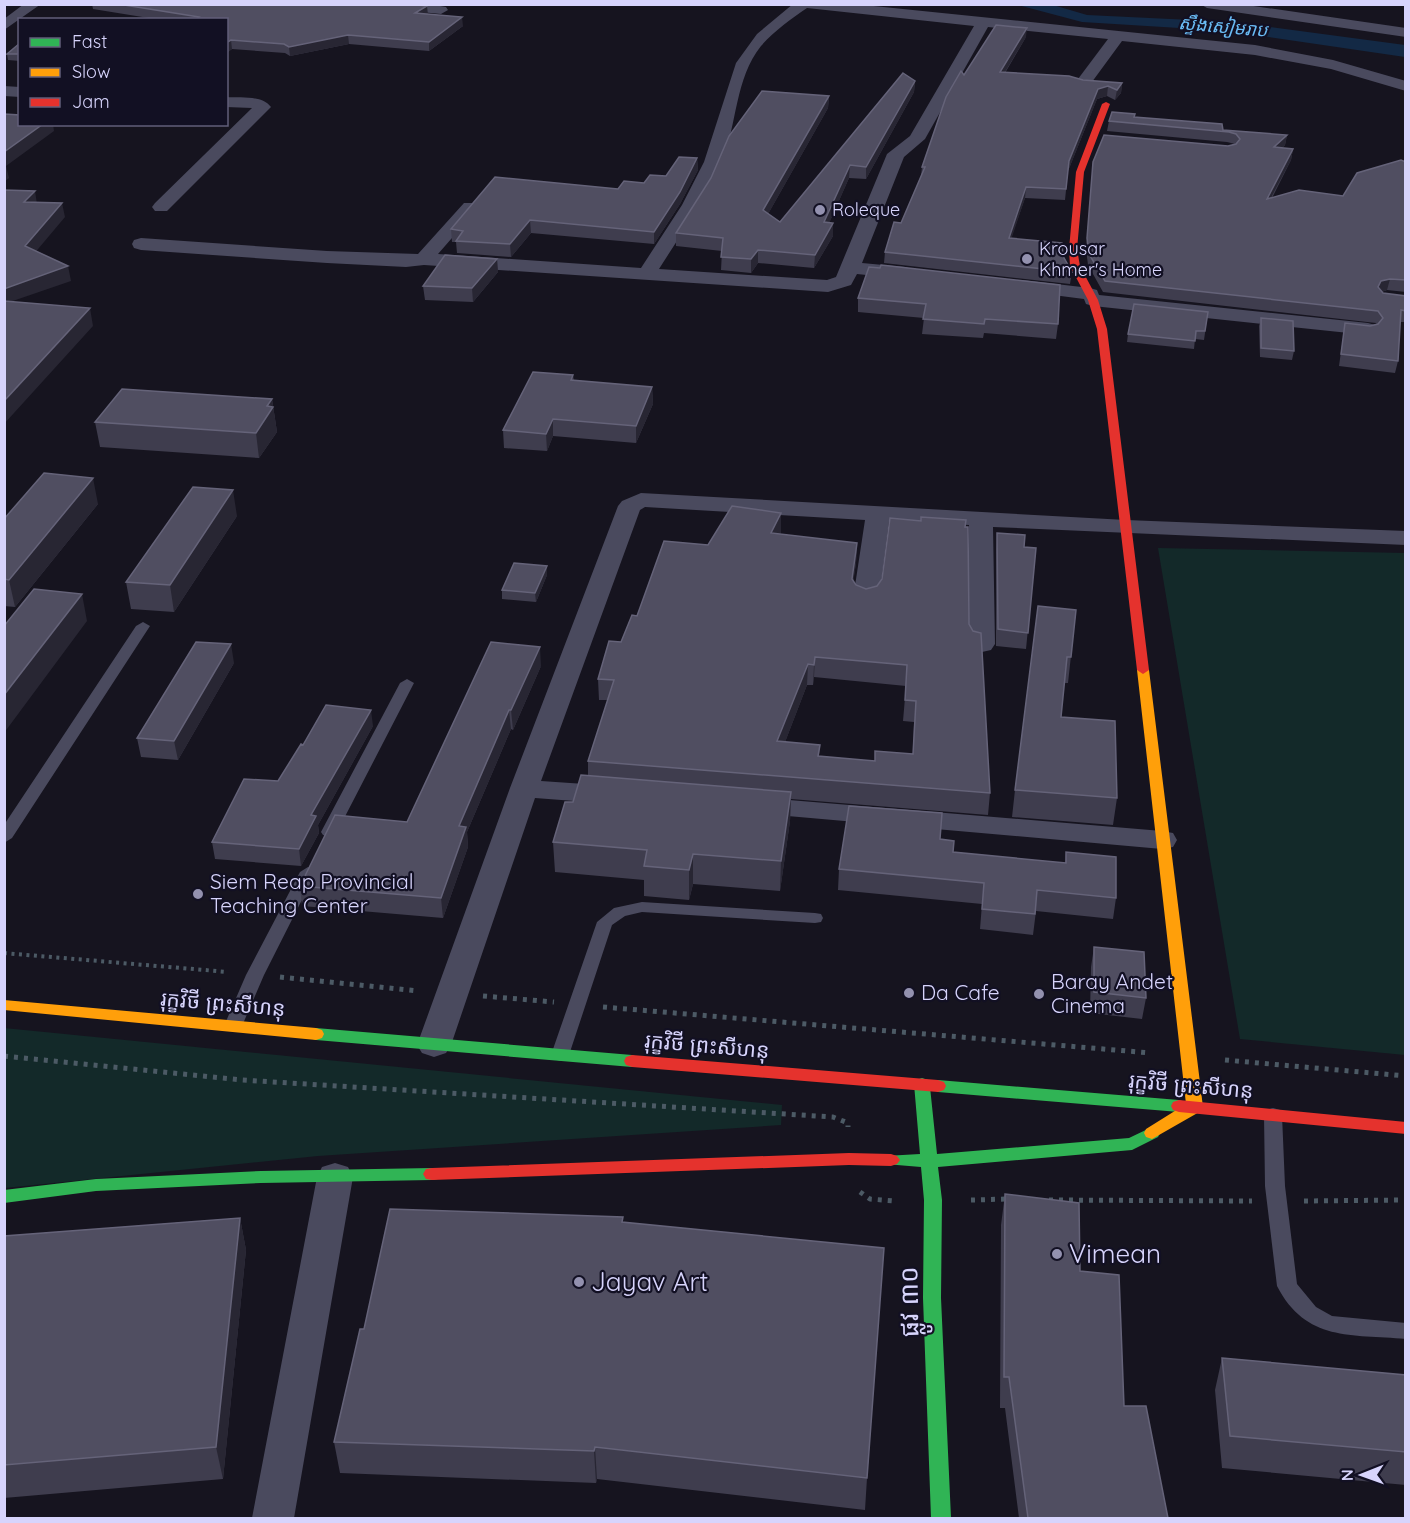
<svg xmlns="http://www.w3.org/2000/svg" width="1410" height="1523" font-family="Quicksand,'Noto Sans Khmer',sans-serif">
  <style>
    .green { fill: #132929 }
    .water { fill: #132945 }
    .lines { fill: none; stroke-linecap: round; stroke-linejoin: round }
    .path-far1 { stroke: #4c5a65; stroke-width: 4; stroke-dasharray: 3 4.5; stroke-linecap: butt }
    .path { stroke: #4c5a65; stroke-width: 5; stroke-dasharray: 4 6; stroke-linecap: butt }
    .lane { fill: #4a4a5e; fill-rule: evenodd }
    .street { fill: #4a4a5e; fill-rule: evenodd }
    .fast { fill: #30b455; fill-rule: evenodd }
    .slow { fill: #ff9f0a; fill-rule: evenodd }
    .jam { fill: #e5322d; fill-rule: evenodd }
    .wall { fill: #3f3d4e; fill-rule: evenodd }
    .shaded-wall { fill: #282633 }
    .building { fill: #504e61; stroke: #656379; stroke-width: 1.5; fill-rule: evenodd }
    .poi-dot { fill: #9391af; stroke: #121023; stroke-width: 2 }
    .labels { text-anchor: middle; stroke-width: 4.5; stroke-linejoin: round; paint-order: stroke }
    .far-water-label { font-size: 18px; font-style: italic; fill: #6abcf5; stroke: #121023 }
    .far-poi-label { font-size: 18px; fill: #d7d4fc; stroke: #121023; text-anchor: start }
    .poi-label { font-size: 21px; fill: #d7d4fc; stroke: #121023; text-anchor: start }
    .street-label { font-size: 21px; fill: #d7d4fc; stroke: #121023 }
    .near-poi-label { font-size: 26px; fill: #d7d4fc; stroke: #121023; text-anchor: start }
    .near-street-label { font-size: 26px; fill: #d7d4fc; stroke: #121023 }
  </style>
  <rect width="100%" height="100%" fill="#16141f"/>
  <path class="green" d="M 1158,548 L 1405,553 L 1405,1055 L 1240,1039 Z
    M 4,1028 L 782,1105 L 781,1125 L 318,1156 L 5,1188 Z"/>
  <path class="water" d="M 1018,5 L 1053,5 L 1087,15 L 1233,22 L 1405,45 L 1405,57 L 1228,31 L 1082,22 Z"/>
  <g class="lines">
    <path class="path-far1" d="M 4,953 L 228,972"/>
    <path class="path" d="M 280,977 L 419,991
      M 483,996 L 554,1002
      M 603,1007 L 1151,1053
      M 4,1056 L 242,1080 L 833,1117 L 848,1123 L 848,1127
      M 1225,1060 L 1406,1076
      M 860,1192 L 870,1199 L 895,1201
      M 971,1200 L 1009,1199
      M 1049,1200 L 1252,1201
      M 1304,1201 L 1406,1200"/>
    <path class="lane" d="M 143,622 L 150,626 L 12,838 L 4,843 L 4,825 L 136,626 Z
      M 407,679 L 414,683 L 337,832 L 329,837 L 323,835 L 321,832 L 400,683 Z
      M 308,867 L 316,872 L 264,975 L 242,1026 L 239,1030 L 227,1030 L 224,1026 L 246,975 L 300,872 Z
      M 642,902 L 815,913 L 821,914 L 823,918 L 821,922 L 815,923 L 642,912 L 625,916 L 612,925 L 569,1055 L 566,1059 L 560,1061 L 554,1059 L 551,1055 L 597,922 L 614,908 Z
      M 1273,1108 L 1280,1110 L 1282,1115 L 1285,1186 L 1297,1284 L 1316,1307 L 1332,1316 L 1406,1323 L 1406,1339 C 1351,1334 1306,1342 1277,1286 L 1265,1186 L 1264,1115 L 1266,1110 Z"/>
    <path class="street" d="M 24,4 L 41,4 L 4,30 L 4,19 Z
      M 373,4 L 429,4 L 446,7 L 448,10 L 441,14 L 380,8 Z
      M 793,4 L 854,4 L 1255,45 L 1333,60 L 1406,81 L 1406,91 L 1331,69 L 1255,55 L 1122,41 L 1089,86 L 1083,88 L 1075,83 L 1108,39 L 988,27 L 925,139 L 904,157 L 862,263 L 905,267 L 912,269 L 915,273 L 912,277 L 905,279 L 857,274 L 851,285 L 828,292 L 424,265 L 406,267 L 327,263 L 141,250 L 134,248 L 132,244 L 134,240 L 141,238 L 327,251 L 418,254 L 464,203 L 476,203 L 479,207 L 438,254 L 641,268 L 682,205 L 704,162 L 736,63 L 757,34 ZM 807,8 L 974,26 L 910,136 L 887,154 L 836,277 L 827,280 L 659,269 C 681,234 706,200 722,162 C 737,125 735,78 761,46 C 774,31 791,19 807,8 Z
      M 1200,4 L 1240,4 L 1406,28 L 1406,37 L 1207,8 Z
      M 4,86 L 20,87 L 20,97 L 4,96 Z
      M 226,97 C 241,98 262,95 271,107 L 167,211 L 155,211 L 152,207 L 155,203 L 252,108 L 226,107 Z
      M 1022,280 L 1090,288 L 1097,290 L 1099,295 L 1368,323 L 1375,325 L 1378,329 L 1375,333 L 1368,335 L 1093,306 L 1086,304 L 1084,299 L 1015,290 L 1012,286 L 1015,282 Z
      M 641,493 L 1126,520 L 1406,531 L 1406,545 L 993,527 L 995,644 L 991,650 L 982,652 L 973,650 L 969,644 L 969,525 L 889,521 L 879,599 L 875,604 L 866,607 L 857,604 L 853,599 L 865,520 L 645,507 L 640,510 L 541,781 L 614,786 L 624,789 L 629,795 L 624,801 L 614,804 L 535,798 L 451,1045 L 446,1053 L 434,1057 L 422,1053 L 417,1045 L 510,788 L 618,506 L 622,501 Z
      M 753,797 L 1162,831 L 1173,833 L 1177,840 L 1173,847 L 1162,849 L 743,812 L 738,806 L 743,800 Z
      M 335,1163 L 348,1167 L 353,1177 L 294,1518 L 252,1518 L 317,1177 L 322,1167 Z"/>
    <path class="fast" d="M 316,1028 L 632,1055 L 638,1057 L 640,1061 L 638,1065 L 632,1067 L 316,1040 L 310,1038 L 308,1034 L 310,1030 Z
      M 922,1078 L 928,1080 L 930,1085 L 932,1082 L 938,1080 L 1179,1100 L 1185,1102 L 1187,1106 L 1185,1110 L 1179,1112 L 938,1092 L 930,1087 L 937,1154 L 1129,1138 L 1152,1127 L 1158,1129 L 1160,1133 L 1158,1137 L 1132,1150 L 938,1167 L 942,1200 L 941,1298 L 951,1518 L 931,1518 L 923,1298 L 924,1200 L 921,1167 L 885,1164 L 882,1160 L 885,1156 L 920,1154 L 914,1084 L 916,1080 Z
      M 432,1168 L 438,1169 L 441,1174 L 438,1179 L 432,1180 L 261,1183 L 96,1191 L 4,1203 L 4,1190 L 96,1179 L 261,1171 Z"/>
    <path class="slow" d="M 1143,666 L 1149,670 L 1203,1107 L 1201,1111 L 1152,1139 L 1146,1137 L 1144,1133 L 1146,1129 L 1186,1104 L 1137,670 Z
      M 4,1000 L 316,1028 L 322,1030 L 324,1034 L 322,1038 L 316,1040 L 4,1010 Z"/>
    <path class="jam" d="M 1106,102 L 1110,104 L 1084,172 L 1077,249 L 1080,266 L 1098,300 L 1107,329 L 1149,670 L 1143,674 L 1137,670 L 1097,329 L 1088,300 L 1070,266 L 1069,249 L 1076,172 L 1102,104 Z
      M 632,1055 L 938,1080 L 944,1082 L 946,1086 L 944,1090 L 938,1092 L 632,1067 L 626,1065 L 624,1061 L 626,1057 Z
      M 1179,1100 L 1406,1122 L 1406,1134 L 1179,1112 L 1173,1110 L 1171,1106 L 1173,1102 Z
      M 849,1153 L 891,1154 L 897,1156 L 900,1160 L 897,1164 L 891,1166 L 849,1165 L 432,1180 L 426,1179 L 423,1174 L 426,1169 L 432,1168 Z"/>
  </g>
  <path class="wall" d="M 92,4 L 410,4 L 428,14 L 463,26 L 429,51 L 349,44 L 290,56 L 285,53 L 232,49 L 226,53 L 226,20 L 161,20 L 93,9 Z
    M 1259,4 L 1273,4 L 1272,6 Z
    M 1026,37 L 1005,73 L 1122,83 L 1121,93 L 1115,100 L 1107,96 L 1097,99 L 1068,171 L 1065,200 L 1025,198 L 1011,238 L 1063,256 L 1072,272 L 1070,284 L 884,263 L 885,252 L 901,223 L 921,176 L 922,167 L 964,75 Z
    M 20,43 L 20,61 L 8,60 L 7,54 Z
    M 915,81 L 914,92 L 866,179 L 849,178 L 829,223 L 833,236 L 814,268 L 758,263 L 751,273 L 721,270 L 722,251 L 676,246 L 676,233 L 829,96 L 828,108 L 768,214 L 780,222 Z
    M 1135,114 L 1135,117 L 1223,130 L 1287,135 L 1285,145 L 1282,148 L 1293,149 L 1291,160 L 1272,198 L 1343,196 L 1406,162 L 1406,292 L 1387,290 L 1382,292 L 1383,293 L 1406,296 L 1406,322 L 1400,322 L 1398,361 L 1395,373 L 1339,366 L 1345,323 L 1370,326 L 1377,324 L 1376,323 L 1103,292 L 1088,265 L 1086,249 L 1093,162 L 1228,146 L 1235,144 L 1227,142 L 1107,131 L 1109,121 Z
    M 697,158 L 698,170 L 680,204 L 654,244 L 531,233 L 511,257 L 457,253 L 456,242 L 452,242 L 451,229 L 644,183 L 666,176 Z
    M 497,259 L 498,272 L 473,302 L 425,300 L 423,286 Z
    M 869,267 L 1058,324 L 1056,339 L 984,333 L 983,338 L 922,334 L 924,318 L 858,312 L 858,298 Z
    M 1208,312 L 1204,340 L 1195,339 L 1194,349 L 1127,342 L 1128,334 Z
    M 1261,318 L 1294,351 L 1292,360 L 1260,357 L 1259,326 Z
    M 573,375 L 574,381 L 652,387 L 653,404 L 636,443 L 553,436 L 547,451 L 504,448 L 503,430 Z
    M 272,399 L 277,432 L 259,458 L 100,447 L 95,422 Z
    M 98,504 L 15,607 L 4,606 L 4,519 Z
    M 237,516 L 174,612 L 131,609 L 126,582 Z
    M 965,527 L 969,624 L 990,793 L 988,815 L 791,799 L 790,821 L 780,891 L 693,884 L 689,900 L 644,896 L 644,880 L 555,872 L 553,842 L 588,776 L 588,761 L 608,700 L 599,700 L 598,679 L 637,616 L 708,545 L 781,532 L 780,534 L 857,543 L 856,563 L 853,581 L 856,585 L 866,589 L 877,586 ZM 814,677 L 906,686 L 903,721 L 914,722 L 913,754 L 875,761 L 819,756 L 820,745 L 785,742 L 807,685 L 813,685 Z
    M 997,533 L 1024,547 L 1036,548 L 1026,649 L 996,646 L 996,549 Z
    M 547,575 L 536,602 L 502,599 L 502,590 Z
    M 1076,610 L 1068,683 L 1064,683 L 1061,717 L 1117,798 L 1113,825 L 1012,817 L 1015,790 Z
    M 234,663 L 178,760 L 141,757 L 137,738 Z
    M 541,666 L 513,730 L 511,729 L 467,832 L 468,847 L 443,918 L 302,906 L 300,886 L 407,822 Z
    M 373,726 L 318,825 L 319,833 L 301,866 L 215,859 L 212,842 L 278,781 L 303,745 Z
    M 940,840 L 953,852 L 1065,863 L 1066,852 L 1116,898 L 1113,919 L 1036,911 L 1033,935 L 980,929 L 982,904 L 838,890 L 839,869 Z
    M 1094,947 L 1146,998 L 1142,1019 L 1090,1013 L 1091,967 Z
    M 1005,1194 L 1080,1271 L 1124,1406 L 1168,1518 L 1019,1518 L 1005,1408 L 1000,1408 L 1001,1225 Z
    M 240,1218 L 246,1250 L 223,1479 L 4,1498 L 4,1236 Z
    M 623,1222 L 867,1478 L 865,1510 L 597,1479 L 596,1483 L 340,1473 L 334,1442 L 364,1329 Z
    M 1222,1358 L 1406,1375 L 1406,1485 L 1222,1468 L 1215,1390 Z"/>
  <path class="shaded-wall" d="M 427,6 L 428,15 L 415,13 Z
    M 462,17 L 463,26 L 429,51 L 429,42 Z
    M 1027,28 L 1026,37 L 999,82 L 1000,72 Z
    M 348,35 L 349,44 L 290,56 L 289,47 Z
    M 231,40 L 232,49 L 227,53 L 226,43 Z
    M 915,81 L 914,92 L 866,179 L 866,167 Z
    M 1122,83 L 1121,93 L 1115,100 L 1117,90 Z
    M 1108,86 L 1107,96 L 1097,99 L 1068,171 L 1069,161 L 1098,89 Z
    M 829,96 L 828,108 L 763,223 L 763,210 Z
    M 43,124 L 53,124 L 54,131 L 6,166 L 9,178 L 4,182 L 4,152 Z
    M 1287,135 L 1285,145 L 1273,157 L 1274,147 Z
    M 1293,149 L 1291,160 L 1265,209 L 1267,199 Z
    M 697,158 L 698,170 L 680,204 L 654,244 L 654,232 Z
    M 850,165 L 849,178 L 824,235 L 824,222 Z
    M 1026,187 L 1025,198 L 1008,249 L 1009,238 Z
    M 35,191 L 37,204 L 24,202 Z
    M 62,203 L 65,217 L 28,261 L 25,246 Z
    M 530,220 L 531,233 L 511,257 L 510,244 Z
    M 833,223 L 833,236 L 814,268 L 815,255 Z
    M 758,250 L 758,263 L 751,273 L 751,259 Z
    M 497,259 L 498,272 L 473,302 L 472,288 Z
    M 68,266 L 71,281 L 4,304 L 4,289 Z
    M 1390,279 L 1387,290 L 1379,293 L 1378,287 L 1381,281 Z
    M 90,308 L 93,326 L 4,424 L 4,401 Z
    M 652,387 L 653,404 L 636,443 L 636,426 Z
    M 272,399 L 277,432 L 259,458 L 256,433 L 267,406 Z
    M 553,419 L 553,436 L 547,451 L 546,434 Z
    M 93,478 L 98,504 L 15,607 L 9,580 Z
    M 233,490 L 237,516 L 174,612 L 170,585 Z
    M 781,513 L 781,532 L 771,553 L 771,533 Z
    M 857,543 L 856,563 L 851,599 L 852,579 Z
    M 547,566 L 547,575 L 536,602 L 535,593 Z
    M 82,594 L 87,621 L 4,733 L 4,695 Z
    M 231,644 L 234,663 L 178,760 L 174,741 Z
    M 540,647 L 541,666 L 513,730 L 511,710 Z
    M 815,657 L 814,677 L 813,685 L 814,665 Z
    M 808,664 L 807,685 L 777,763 L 777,741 Z
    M 371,710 L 373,726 L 318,825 L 319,833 L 301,866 L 299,849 L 311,815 Z
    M 509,710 L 511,729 L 467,832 L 468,847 L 443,918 L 441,898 L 459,826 Z
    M 791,792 L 790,821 L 780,891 L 781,861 Z
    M 693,854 L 693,884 L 689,900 L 689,870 Z
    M 240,1218 L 246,1250 L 223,1479 L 216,1447 Z
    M 595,1447 L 597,1479 L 596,1483 L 594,1451 Z"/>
  <path class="building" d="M 118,4 L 410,4 L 427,6 L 415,13 L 462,17 L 429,42 L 348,35 L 289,47 L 284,44 L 231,40 L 226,43 L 226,20 L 195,20 L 199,17 Z
    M 996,25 L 1027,28 L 1000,72 L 1069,76 L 1083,80 L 1122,83 L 1117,90 L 1108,86 L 1098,89 L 1069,161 L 1066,189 L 1026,187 L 1009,238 L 1062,243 L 1063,256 L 1072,272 L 885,252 L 894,222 L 901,223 L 925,167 L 922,167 L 946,97 L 961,71 L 964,75 Z
    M 20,43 L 20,54 L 7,54 Z
    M 903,73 L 915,81 L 866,167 L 850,165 L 824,222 L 833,223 L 815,255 L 758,250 L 751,259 L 721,257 L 723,238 L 676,233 L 711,178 L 729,136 L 762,91 L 829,96 L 763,210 L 780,222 Z
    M 1112,112 L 1135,114 L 1134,117 L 1222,124 L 1223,130 L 1287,135 L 1274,147 L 1293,149 L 1267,199 L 1299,190 L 1343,196 L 1357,173 L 1401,160 L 1406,162 L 1406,280 L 1390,279 L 1381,281 L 1378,287 L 1383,293 L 1406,296 L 1406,311 L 1401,310 L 1398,361 L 1341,354 L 1345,323 L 1370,326 L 1378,324 L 1383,318 L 1378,311 L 1105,281 L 1089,254 L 1087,238 L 1093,162 L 1104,135 L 1228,146 L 1236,144 L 1240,139 L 1236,134 L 1229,132 L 1109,121 Z
    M 4,114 L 20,115 L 20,124 L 43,124 L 4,152 Z
    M 679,157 L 697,158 L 680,192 L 654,232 L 530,220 L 510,244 L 456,241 L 463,231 L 451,229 L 495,177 L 618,189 L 624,181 L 644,183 L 650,175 L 666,176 Z
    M 4,190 L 35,191 L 24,202 L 62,203 L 25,246 L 68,266 L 4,289 Z
    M 445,255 L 497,259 L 472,288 L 423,286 Z
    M 881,265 L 1060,285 L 1058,324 L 985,319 L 984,324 L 923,319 L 926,304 L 858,298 L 869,267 L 880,268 Z
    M 4,301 L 90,308 L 4,401 Z
    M 1134,304 L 1208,312 L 1205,331 L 1196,331 L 1195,341 L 1128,334 Z
    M 1261,318 L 1293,321 L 1294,351 L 1261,348 Z
    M 533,372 L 573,375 L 571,380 L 652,387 L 636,426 L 553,419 L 546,434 L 503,430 Z
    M 122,389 L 272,399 L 267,406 L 273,407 L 256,433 L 95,422 Z
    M 44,473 L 93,478 L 9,580 L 4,579 L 4,519 Z
    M 193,487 L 233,490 L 170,585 L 126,582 Z
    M 732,506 L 781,513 L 771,533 L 857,543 L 852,579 L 856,585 L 866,589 L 877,586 L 882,579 L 890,518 L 921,521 L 921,517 L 966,520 L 965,527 L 968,527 L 969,624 L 973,631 L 981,633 L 990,793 L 588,761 L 614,680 L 598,679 L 609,641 L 621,642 L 632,615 L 637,616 L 664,541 L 708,545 ZM 815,657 L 907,665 L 905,700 L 916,701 L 913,754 L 875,751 L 875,761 L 818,756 L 820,745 L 777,741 L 808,664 L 814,665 Z
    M 997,533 L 1025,535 L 1024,547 L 1036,548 L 1028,633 L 998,629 Z
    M 514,563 L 547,566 L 535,593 L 502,590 Z
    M 34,589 L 82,594 L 4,695 L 4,626 Z
    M 1038,606 L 1076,610 L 1071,657 L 1067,657 L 1061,717 L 1115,721 L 1117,798 L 1015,790 Z
    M 196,642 L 231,644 L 174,741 L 137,738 Z
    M 491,642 L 540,647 L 511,710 L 509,710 L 459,826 L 466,827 L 441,898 L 300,886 L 335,815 L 407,822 Z
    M 326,705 L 371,710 L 311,815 L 316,816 L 299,849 L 212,842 L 244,779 L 278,781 L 301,744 L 303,745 Z
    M 581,775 L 791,792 L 781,861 L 693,854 L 689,870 L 644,866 L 647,850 L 553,842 L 565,802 L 573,802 Z
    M 849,806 L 942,813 L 940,839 L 954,841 L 953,852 L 1066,863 L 1066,852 L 1116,857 L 1116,898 L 1037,890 L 1035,914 L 982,909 L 984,883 L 839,869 Z
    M 1094,947 L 1144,952 L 1146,998 L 1094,992 Z
    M 1005,1194 L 1079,1203 L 1080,1271 L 1119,1275 L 1124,1406 L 1146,1406 L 1168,1518 L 1028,1518 L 1009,1377 L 1004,1377 Z
    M 390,1209 L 623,1217 L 622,1222 L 884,1248 L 867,1478 L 595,1447 L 594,1451 L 334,1442 L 360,1329 L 364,1329 Z
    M 240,1218 L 216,1447 L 4,1465 L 4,1236 Z
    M 1222,1358 L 1406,1375 L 1406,1452 L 1230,1436 Z"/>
  <g class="poi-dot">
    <circle cx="820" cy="210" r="6"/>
    <circle cx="1027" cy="259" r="6"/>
    <circle cx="198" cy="894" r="6"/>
    <circle cx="909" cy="993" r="6"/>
    <circle cx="1039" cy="994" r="6"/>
    <circle cx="1057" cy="1254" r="6"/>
    <circle cx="579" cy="1282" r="6"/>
  </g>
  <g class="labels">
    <g class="far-water-label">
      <text transform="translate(1223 27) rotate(5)" y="6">ស្ទឹងសៀមរាប</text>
    </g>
    <g class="far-poi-label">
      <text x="832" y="216">Roleque</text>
      <text x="1039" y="255">Krousar<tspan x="1039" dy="21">Khmer's Home</tspan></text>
    </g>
    <g class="poi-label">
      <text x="210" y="889">Siem Reap Provincial<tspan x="210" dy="24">Teaching Center</tspan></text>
      <text x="1051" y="989">Baray Andet<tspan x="1051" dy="24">Cinema</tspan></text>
      <text x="921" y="1000">Da Cafe</text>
    </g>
    <g class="street-label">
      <text transform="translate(223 1004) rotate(5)" y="7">រុក្ខវិថី ព្រះសីហនុ</text>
      <text transform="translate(707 1046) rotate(5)" y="7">រុក្ខវិថី ព្រះសីហនុ</text>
      <text transform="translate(1191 1086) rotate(5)" y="7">រុក្ខវិថី ព្រះសីហនុ</text>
    </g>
    <g class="near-poi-label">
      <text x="1069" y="1263">Vimean</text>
      <text x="591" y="1291">Jayav Art</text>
    </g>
    <g class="near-street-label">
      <text transform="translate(909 1302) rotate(-91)" y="9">ផ្លូវ ៣០</text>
    </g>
  </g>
  <rect width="1410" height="1523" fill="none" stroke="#d7d4fc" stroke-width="12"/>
  <rect x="18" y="18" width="210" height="108" fill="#121023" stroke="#615e7a" stroke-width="1.5"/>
  <rect x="30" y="38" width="30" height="9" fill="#30b455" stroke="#615e7a" stroke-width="1.5"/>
  <text x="72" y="48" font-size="18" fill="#d7d4fc">Fast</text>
  <rect x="30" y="68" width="30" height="9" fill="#ff9f0a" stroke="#615e7a" stroke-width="1.5"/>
  <text x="72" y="78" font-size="18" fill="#d7d4fc">Slow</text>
  <rect x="30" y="98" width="30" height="9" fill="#e5322d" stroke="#615e7a" stroke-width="1.5"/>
  <text x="72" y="108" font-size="18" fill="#d7d4fc">Jam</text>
  <g transform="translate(1362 1475) rotate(269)" stroke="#121023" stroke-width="4.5" paint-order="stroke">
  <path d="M0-4.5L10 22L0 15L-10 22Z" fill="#d7d4fc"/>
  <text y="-9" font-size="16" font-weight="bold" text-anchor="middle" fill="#d7d4fc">N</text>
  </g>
</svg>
